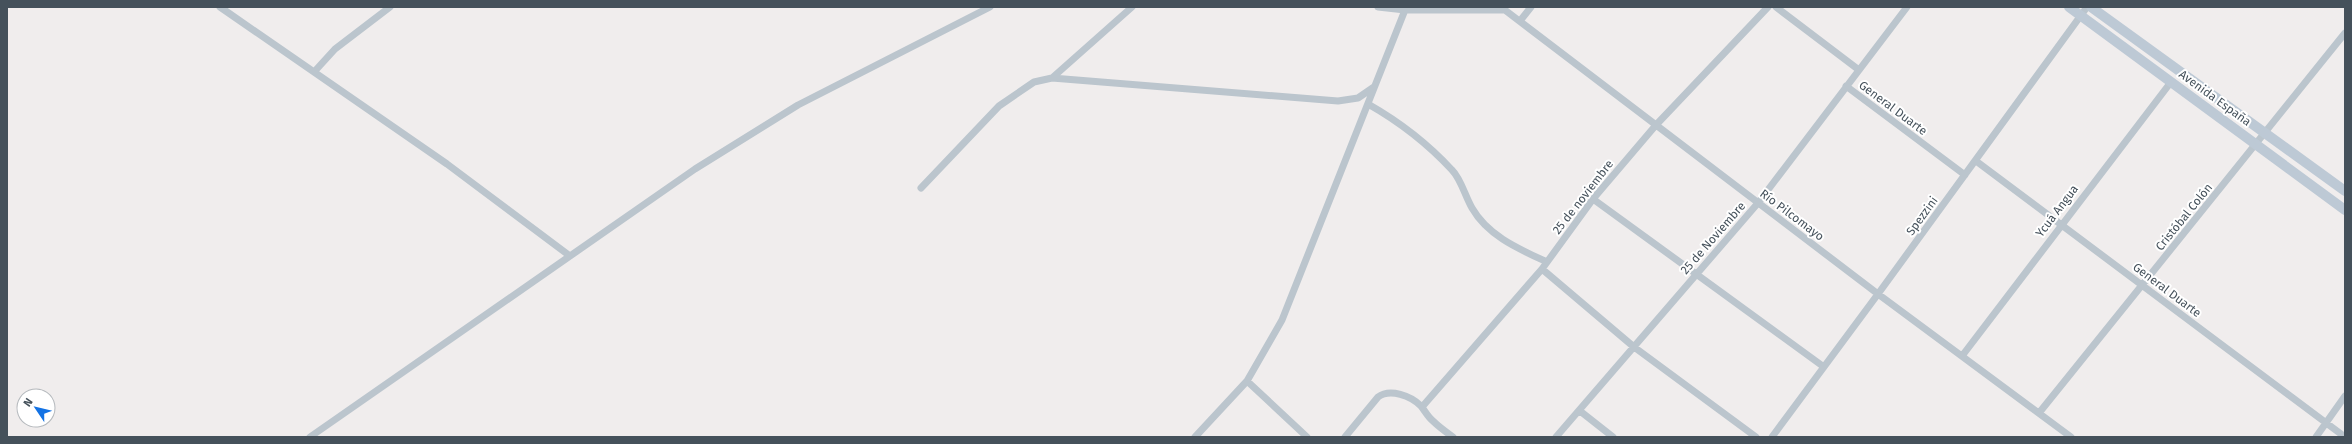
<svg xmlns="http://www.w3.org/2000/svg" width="2352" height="444" font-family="'Fira Sans',sans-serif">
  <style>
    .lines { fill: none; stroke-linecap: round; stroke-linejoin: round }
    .street { stroke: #bbc5cd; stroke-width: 7 }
    .secondary { stroke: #bdc9d5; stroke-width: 10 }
    .labels { text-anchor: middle; stroke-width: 4; stroke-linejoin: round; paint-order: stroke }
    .street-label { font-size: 12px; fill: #45515b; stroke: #fff }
  </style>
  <rect width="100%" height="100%" fill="#f0eded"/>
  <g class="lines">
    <path class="street" d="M 220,7 L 447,164 L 570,256
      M 1378,7 L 1405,10 L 1505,10
      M 1501,7 L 1878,294 L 2071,437
      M 1776,7 L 1859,70
      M 1520,21 L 1531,7
      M 314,72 L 335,49 L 390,7
      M 1052,78 L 1338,101 L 1358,98 L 1374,87
      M 1846,86 L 1965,175
      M 1368,104 C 1398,121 1428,144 1452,170 C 1461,179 1465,196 1472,208 C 1488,236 1519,249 1547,262
      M 1976,161 L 2345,437
      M 921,188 L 999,106 L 1034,82 L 1052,78 L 1132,7
      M 1593,199 L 1824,367
      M 1542,269 L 1634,347 L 1756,437
      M 1962,356 L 2171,82
      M 1247,381 L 1307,437
      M 1422,407 L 1542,269 L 1593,199 L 1656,125 L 1768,7
      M 1580,411 L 1613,437
      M 2039,413 L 2345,33
      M 310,437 L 695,169 L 798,105 L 990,7
      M 1195,437 L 1247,381 L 1282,320 L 1405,10
      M 1345,437 L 1378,397 C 1390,388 1411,396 1421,406 C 1425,411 1428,417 1433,421 C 1439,427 1446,432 1453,437
      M 1556,437 L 1758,203 L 1907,7
      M 1772,437 L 1878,294 L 2087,7
      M 2316,437 L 2345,396"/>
    <path class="secondary" d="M 2069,7 L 2345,210
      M 2091,7 L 2345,191"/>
  </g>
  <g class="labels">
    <g class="street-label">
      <text transform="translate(2215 98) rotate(36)" y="4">Avenida España</text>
      <text transform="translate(1893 108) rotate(37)" y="4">General Duarte</text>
      <text transform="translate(1583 197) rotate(-52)" y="4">25 de noviembre</text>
      <text transform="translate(2057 211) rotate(-53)" y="4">Ycuá Angua</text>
      <text transform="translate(1792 215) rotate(37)" y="4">Río Pilcomayo</text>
      <text transform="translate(1922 216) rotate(-54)" y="4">Spezzini</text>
      <text transform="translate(2184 217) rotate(-51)" y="4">Cristóbal Colón</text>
      <text transform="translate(1713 238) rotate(-49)" y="4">25 de Noviembre</text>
      <text transform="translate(2167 290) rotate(37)" y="4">General Duarte</text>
    </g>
  </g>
  <rect width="2352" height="444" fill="none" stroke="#45515b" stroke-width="16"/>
  <g transform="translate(36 408) rotate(305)"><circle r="19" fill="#ffffff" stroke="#b5b9bd"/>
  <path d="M0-3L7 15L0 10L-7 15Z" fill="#1372e4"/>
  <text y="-6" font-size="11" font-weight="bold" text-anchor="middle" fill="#45515b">N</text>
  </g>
</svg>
